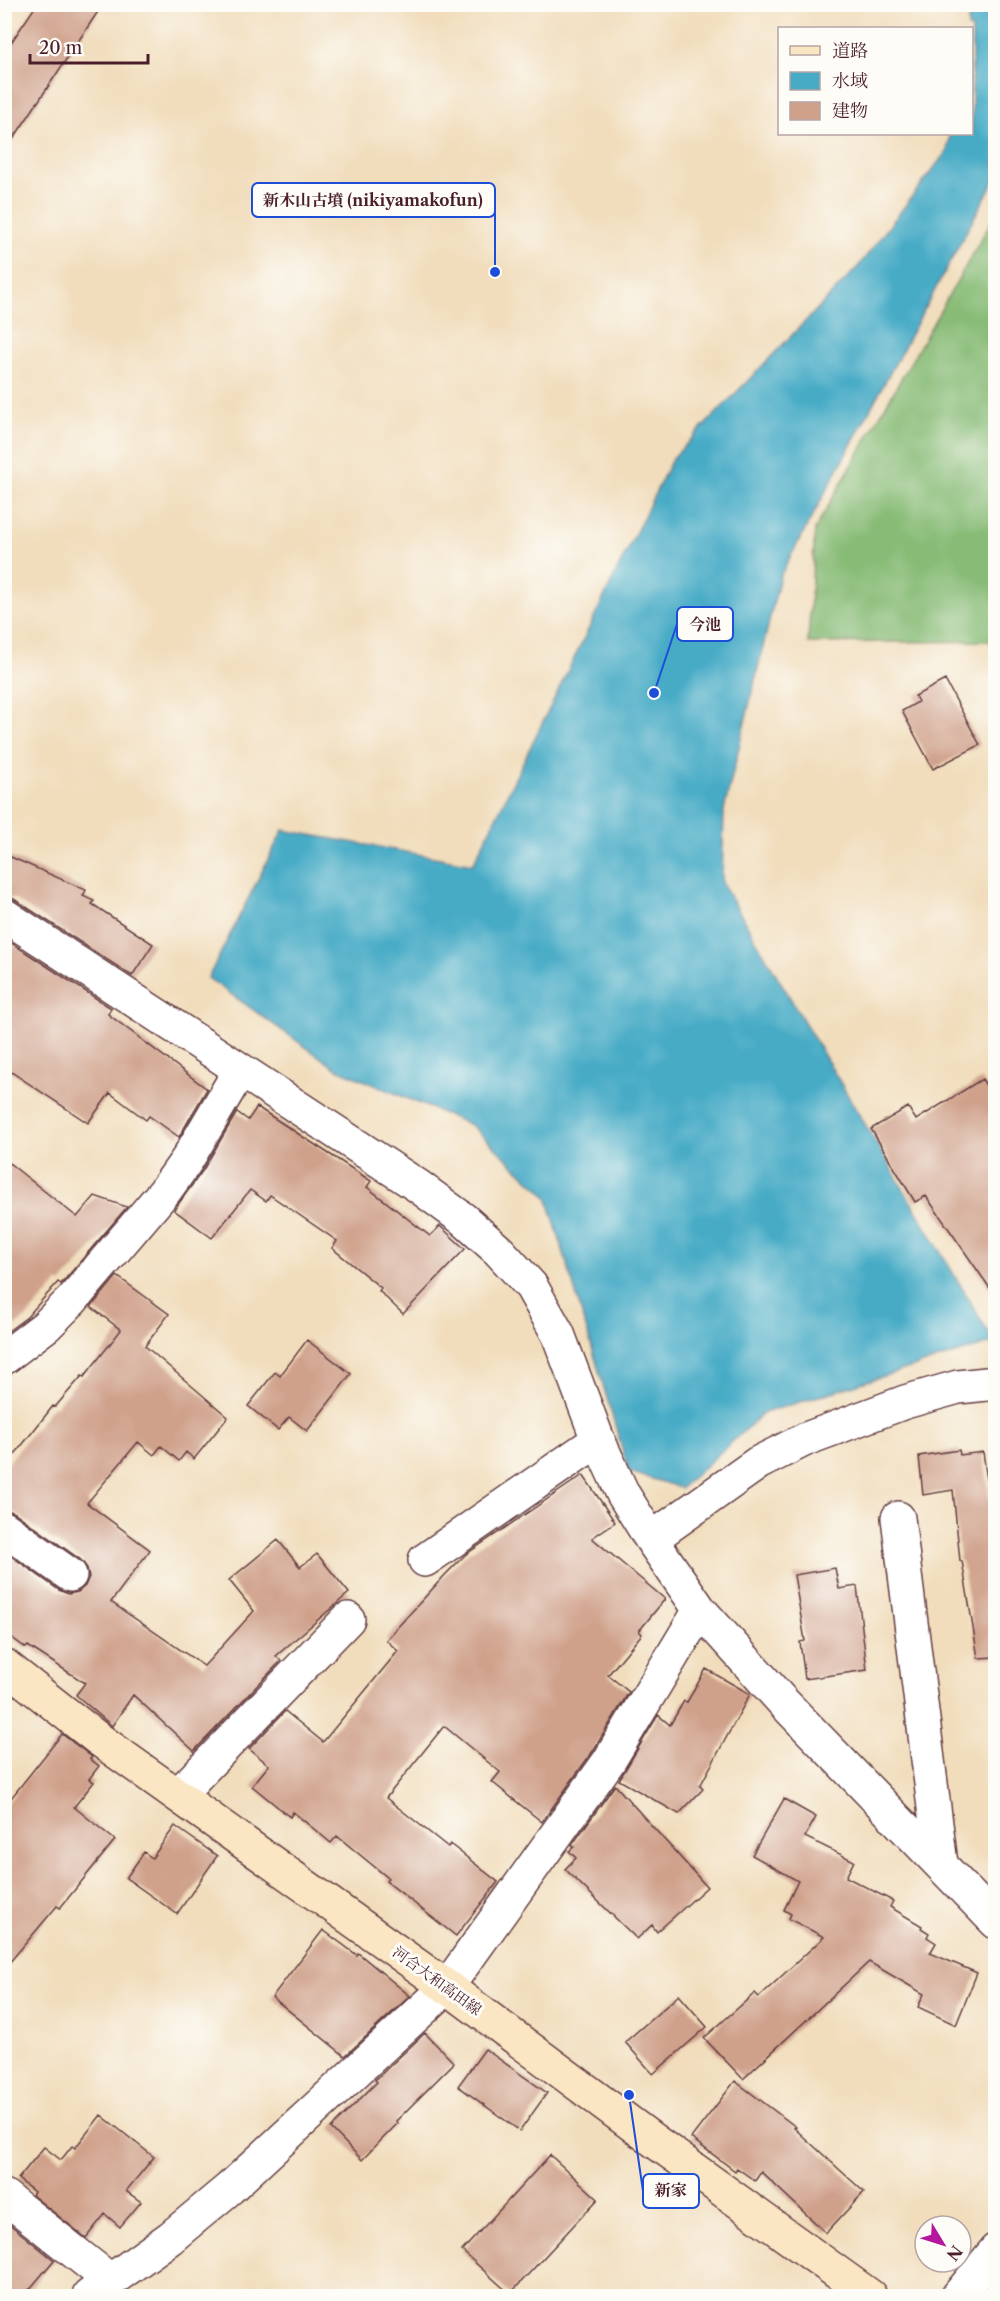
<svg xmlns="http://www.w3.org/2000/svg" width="1000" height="2301" font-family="'Libre Caslon Text','Noto Serif JP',serif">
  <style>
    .forest { fill: #87bb76; stroke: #686d50; stroke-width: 1.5 }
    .water { fill: #47abc6; stroke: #486578; stroke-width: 1.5 }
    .building { fill: #cfa08a }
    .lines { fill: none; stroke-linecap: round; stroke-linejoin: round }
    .street-casing { stroke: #633c41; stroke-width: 36 }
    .secondary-casing { stroke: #633c41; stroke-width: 36 }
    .street { stroke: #fff; stroke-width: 33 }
    .secondary { stroke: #fbe6c4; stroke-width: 33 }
    .labels { text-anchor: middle; stroke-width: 6; stroke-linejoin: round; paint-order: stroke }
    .street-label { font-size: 15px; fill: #4a1f2b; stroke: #fdfcf7 }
    .leader { fill: none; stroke: #1d4ed8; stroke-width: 2 }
    .callout-dot { fill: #1d4ed8; stroke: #fdfcf7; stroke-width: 2 }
    .callout { fill: #fdfcf7; stroke: #1d4ed8; stroke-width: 2 }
    .callout-label { font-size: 16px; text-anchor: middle; font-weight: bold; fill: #4a1f2b }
  </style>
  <rect width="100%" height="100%" fill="#fdfcf7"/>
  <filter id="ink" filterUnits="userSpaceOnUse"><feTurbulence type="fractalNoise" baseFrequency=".0167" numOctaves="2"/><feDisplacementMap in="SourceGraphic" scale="12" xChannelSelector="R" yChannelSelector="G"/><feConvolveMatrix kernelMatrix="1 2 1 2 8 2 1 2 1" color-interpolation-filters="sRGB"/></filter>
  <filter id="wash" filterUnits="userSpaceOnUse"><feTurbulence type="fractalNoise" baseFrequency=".008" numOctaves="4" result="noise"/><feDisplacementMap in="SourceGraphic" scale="24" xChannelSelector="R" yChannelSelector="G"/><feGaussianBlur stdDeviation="1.35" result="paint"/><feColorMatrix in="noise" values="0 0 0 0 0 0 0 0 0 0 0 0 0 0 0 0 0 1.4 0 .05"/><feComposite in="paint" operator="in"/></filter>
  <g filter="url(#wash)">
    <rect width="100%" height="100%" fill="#f1ddbc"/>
    <path class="forest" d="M 995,215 L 995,641 L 808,643 L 815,529 Z"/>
    <path class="water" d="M 969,5 L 995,5 L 995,179 L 780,576 L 724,810 L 722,883 L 994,1342 L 764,1413 L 681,1488 L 629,1472 L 547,1197 L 471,1125 L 337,1069 L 208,978 L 283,830 L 473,864 L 672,459 L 858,267 L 947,151 L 950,134 L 972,134 L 972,28 L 968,28 Z"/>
    <g id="blocks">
      <path class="building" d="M 37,4 L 103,4 L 4,153 L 4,53 Z
        M 945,680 L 980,745 L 933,769 L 902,711 L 918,702 L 915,696 Z
        M 4,854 L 86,890 L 83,896 L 94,901 L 92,904 L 153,944 L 132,976 L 14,899 L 4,896 Z
        M 4,938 L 111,1008 L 108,1014 L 207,1089 L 179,1137 L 149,1116 L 146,1120 L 110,1093 L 88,1123 L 4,1067 Z
        M 982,1079 L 996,1101 L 996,1297 L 926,1196 L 915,1202 L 871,1129 L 908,1107 L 916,1120 Z
        M 257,1107 L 371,1181 L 367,1187 L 430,1236 L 440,1226 L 465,1249 L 403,1314 L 379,1291 L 381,1288 L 332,1248 L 337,1241 L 270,1195 L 266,1201 L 250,1190 L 212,1238 L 174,1210 L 203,1170 L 237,1112 L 248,1120 Z
        M 4,1159 L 77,1217 L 95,1196 L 127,1207 L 61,1284 L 58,1282 L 27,1317 L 4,1334 Z
        M 117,1276 L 169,1314 L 145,1346 L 228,1417 L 194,1459 L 186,1452 L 179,1461 L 161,1446 L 154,1455 L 138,1442 L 87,1503 L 150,1550 L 111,1602 L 204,1666 L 254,1611 L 229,1580 L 278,1540 L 300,1567 L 317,1554 L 349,1593 L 276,1656 L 281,1661 L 194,1751 L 133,1695 L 112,1726 L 76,1695 L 85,1683 L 28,1646 L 26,1648 L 4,1632 L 4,1551 L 59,1590 L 68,1594 L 78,1592 L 85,1586 L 89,1577 L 87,1568 L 81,1560 L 15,1513 L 4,1509 L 4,1468 L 53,1406 L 55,1407 L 82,1376 L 84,1377 L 121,1330 L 91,1307 Z
        M 307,1340 L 351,1374 L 307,1431 L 289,1417 L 278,1430 L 248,1406 L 275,1372 L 280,1376 Z
        M 959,1450 L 960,1455 L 983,1452 L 991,1508 L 996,1508 L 996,1657 L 978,1658 L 962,1561 L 960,1561 L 953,1490 L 923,1495 L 919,1456 Z
        M 583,1475 L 615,1522 L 592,1538 L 665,1599 L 639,1631 L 642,1634 L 608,1675 L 629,1692 L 593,1751 L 542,1822 L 492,1782 L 500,1772 L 444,1726 L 386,1798 L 448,1847 L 450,1844 L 498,1882 L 456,1936 L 386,1881 L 388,1878 L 337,1836 L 331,1843 L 293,1812 L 290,1817 L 252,1786 L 269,1765 L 249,1749 L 285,1711 L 323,1742 L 398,1651 L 386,1640 L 445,1575 L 465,1555 Z
        M 835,1568 L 839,1589 L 857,1586 L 867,1670 L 805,1679 L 800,1642 L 805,1641 L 794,1575 Z
        M 706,1669 L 750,1694 L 700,1786 L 703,1789 L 679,1814 L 619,1780 L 658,1715 L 670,1725 L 684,1701 L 687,1702 Z
        M 62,1734 L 92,1757 L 90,1759 L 99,1766 L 89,1779 L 94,1782 L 74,1807 L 115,1840 L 60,1908 L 57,1906 L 4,1969 L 4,1807 Z
        M 615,1785 L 707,1887 L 657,1932 L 652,1925 L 637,1939 L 565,1869 L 576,1858 L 569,1851 L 574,1847 L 572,1845 Z
        M 784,1799 L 816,1817 L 805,1837 L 854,1861 L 846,1877 L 893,1901 L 890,1907 L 922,1926 L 921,1928 L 929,1933 L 927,1937 L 936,1943 L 930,1953 L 977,1973 L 956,2025 L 918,2007 L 924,1994 L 869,1962 L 743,2079 L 704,2038 L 755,1993 L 759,1997 L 824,1937 L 789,1919 L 791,1914 L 784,1910 L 798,1881 L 752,1855 Z
        M 175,1826 L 217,1856 L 177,1914 L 126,1878 L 144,1852 L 152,1858 Z
        M 323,1930 L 357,1955 L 358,1953 L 410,1996 L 345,2056 L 272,1997 Z
        M 679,1995 L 707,2027 L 653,2074 L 625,2042 Z
        M 425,2033 L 454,2063 L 396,2121 L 398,2123 L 362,2160 L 331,2128 L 377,2082 L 375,2080 Z
        M 485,2049 L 547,2093 L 520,2131 L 458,2086 Z
        M 735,2081 L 796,2127 L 794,2128 L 864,2192 L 826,2233 L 761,2172 L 755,2181 L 737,2168 L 735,2171 L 691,2138 Z
        M 101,2115 L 154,2157 L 126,2191 L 141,2202 L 120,2227 L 105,2214 L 86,2238 L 32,2195 L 34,2192 L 18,2179 L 44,2147 L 61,2160 L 72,2146 L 75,2148 Z
        M 550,2155 L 598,2199 L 510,2294 L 462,2251 Z
        M 9,2224 L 54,2260 L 24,2296 L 4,2296 L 4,2229 Z"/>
    </g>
  </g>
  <g filter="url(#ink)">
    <use href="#blocks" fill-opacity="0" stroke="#633c41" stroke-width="1.5"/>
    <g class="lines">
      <defs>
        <path id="street" d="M 4,915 L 418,1186 L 463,1219 L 499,1251 L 531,1286 L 558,1334 L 598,1440 L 623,1494 L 651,1539 L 700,1610 L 783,1702 L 996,1922
          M 4,1358 L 46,1326 L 72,1300 L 165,1191 L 187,1160 L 240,1070
          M 898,1518 L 941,1864
          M 4,1528 L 70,1575
          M 651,1539 L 758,1463 L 806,1439 L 905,1402 L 958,1387 L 996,1383
          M 425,1560 L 598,1440
          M 178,1795 L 348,1619
          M 4,2196 L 111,2281
          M 89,2296 L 170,2238 L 230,2188 L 447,1987 L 609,1761 L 700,1610
          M 958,2296 L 996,2250"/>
        <path id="secondary" d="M 4,1665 L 97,1738 L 447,1987 L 653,2140 L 870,2296"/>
      </defs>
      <use href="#street" class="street-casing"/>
      <use href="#secondary" class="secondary-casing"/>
      <use href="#street" class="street"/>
      <use href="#secondary" class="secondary"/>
    </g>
  </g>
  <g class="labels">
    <g class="street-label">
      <text transform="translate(437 1981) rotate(36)" y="5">河合大和高田線</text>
    </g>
  </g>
  <path class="leader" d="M495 272L495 200M654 693L677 624M629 2095L643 2191"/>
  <g class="callout-dot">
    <circle cx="495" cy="272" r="6"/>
    <circle cx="654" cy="693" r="6"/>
    <circle cx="629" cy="2095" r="6"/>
  </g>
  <g class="callout">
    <rect x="252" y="183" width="243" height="34" rx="6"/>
    <rect x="677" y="607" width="56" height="34" rx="6"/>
    <rect x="643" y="2174" width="56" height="34" rx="6"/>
  </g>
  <g class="callout-label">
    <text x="373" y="206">新木山古墳 (nikiyamakofun)</text>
    <text x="705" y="630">今池</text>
    <text x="671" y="2196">新家</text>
  </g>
  <rect width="1000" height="2301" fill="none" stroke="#fdfcf7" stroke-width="24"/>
  <rect x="778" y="27" width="195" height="108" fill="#fdfcf7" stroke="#b5a4a5" stroke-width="1.5"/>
  <rect x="790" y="46" width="30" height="9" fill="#fbe6c4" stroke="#b5a4a5" stroke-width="1.5"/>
  <text x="832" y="57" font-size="18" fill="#4a1f2b">道路</text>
  <rect x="790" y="72" width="30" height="18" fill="#47abc6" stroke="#b5a4a5" stroke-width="1.5"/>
  <text x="832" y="87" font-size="18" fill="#4a1f2b">水域</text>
  <rect x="790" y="102" width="30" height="18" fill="#cfa08a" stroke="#b5a4a5" stroke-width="1.5"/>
  <text x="832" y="117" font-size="18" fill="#4a1f2b">建物</text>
  <g transform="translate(943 2244) rotate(128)"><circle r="28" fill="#fdfcf7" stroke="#b5a4a5" stroke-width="1.5"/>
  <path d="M0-4.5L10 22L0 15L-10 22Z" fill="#b5179e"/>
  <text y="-9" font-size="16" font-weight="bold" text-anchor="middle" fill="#4a1f2b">N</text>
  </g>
  <path d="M30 54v9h118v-9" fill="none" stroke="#4a1f2b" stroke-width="3"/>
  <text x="39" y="54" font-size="18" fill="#4a1f2b" stroke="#fdfcf7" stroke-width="4.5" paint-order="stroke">20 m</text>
</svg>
